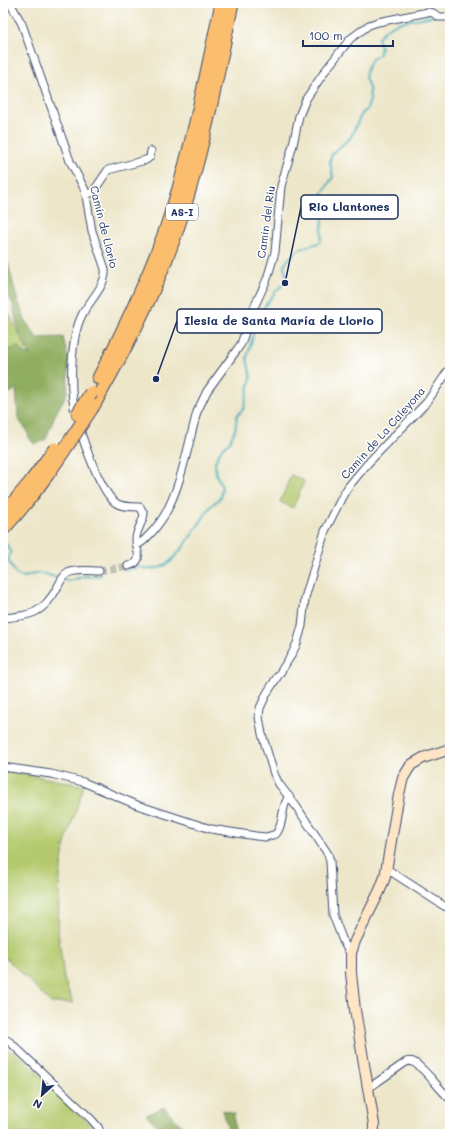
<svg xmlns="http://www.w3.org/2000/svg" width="453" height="1137" font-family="Mali,sans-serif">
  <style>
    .green { fill: #b5ca6e; stroke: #687c66 }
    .forest { fill: #90ae61; stroke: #566e60 }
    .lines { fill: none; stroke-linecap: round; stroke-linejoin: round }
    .stream { stroke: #3cacb8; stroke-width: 2 }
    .street-tunnel { stroke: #c3c1b4; stroke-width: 7; stroke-dasharray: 7 3.5; stroke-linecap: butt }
    .street-casing { stroke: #3a4a6e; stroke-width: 9 }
    .secondary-casing { stroke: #3a4a6e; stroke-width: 12 }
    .highway-casing { stroke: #3a4a6e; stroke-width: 15 }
    .street { stroke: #fff; stroke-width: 7 }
    .secondary { stroke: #fde5c5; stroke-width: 10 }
    .highway { stroke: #fbbd6e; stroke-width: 13 }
    .highway-bridge-casing { stroke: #3a4a6e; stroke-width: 15; stroke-linecap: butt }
    .highway-bridge { stroke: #fbbd6e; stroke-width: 13 }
    .labels { text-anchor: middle; stroke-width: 3; stroke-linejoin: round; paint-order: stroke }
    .shield { fill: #fff; stroke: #5f6d8e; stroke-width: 1 }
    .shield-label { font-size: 10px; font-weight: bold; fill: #1b2f5e }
    .street-label { font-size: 11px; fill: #1b2f5e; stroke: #fff }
    .leader { fill: none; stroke: #1b2f5e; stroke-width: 1.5 }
    .callout-dot { fill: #1b2f5e; stroke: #fff; stroke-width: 1.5 }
    .callout { fill: #fff; stroke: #1b2f5e; stroke-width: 1.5 }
    .callout-label { font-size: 12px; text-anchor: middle; font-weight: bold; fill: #1b2f5e }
  </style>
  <rect width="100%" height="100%" fill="#fff"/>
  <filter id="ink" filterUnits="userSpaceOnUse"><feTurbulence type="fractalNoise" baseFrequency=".025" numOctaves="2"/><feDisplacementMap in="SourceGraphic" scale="8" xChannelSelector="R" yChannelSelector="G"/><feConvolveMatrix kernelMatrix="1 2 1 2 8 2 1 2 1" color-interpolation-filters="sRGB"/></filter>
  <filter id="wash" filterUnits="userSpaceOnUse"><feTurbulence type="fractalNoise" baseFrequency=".012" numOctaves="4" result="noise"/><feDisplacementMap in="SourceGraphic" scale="16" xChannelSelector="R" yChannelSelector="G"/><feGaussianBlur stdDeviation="0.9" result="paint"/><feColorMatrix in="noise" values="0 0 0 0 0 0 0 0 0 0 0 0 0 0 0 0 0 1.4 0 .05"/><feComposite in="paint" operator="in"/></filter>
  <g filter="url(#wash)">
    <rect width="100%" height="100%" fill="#ede6c9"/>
    <path class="green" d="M 3,302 L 27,349 L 3,383 Z
      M 291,475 L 304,481 L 293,508 L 280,502 Z
      M 3,769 L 84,786 L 64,847 L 60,876 L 58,930 L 64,979 L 73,1003 L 51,1003 L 3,955 Z
      M 3,1049 L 16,1052 L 97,1131 L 96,1134 L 3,1134 Z"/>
    <path class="forest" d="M 3,259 L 8,263 L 16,295 L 25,320 L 37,338 L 63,337 L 69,361 L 67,393 L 55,415 L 46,439 L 41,442 L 34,444 L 29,438 L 27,430 L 21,423 L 18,418 L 16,388 L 12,392 L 3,393 L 3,345 L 12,350 L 17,345 L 22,353 L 30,355 L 18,331 L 13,304 L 3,285 Z
      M 164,1107 L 189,1134 L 166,1134 L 146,1115 Z
      M 223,1110 L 234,1114 L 234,1124 L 236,1134 L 229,1134 Z"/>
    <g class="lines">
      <path class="stream" d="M 440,14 L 450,11
        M 3,546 L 6,544 L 11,551 L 8,559 L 15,573 L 19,576 L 24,577 L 37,573 L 44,574 L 69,581 L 85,576 L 95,577 L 101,575
        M 127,570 L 140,567 L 147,569 L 159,568 L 170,562 L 185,545 L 211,506 L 221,497 L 222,487 L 216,474 L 215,462 L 222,448 L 229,443 L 235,430 L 237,416 L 244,408 L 251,378 L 247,358 L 255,328 L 261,321 L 262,310 L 276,291 L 285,283 L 286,274 L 284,265 C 296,249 300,248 319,243 L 321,240 L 324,208 L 322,194 L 333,177 L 330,161 L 332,154 L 351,137 L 361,115 L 367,109 L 370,100 L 369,88 L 365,77 L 367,68 L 372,59 L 379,55 L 381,47 L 378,39 C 389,19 413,21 433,16"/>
    </g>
  </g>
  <g filter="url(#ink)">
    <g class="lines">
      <path class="street-tunnel" d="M 99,571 L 128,566"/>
      <defs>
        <path id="street" d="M 10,3 L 22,24 L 70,161 L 85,190 L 92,231 L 105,269 C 107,285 89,301 82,315 C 70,339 69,391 76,416
          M 86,195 L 93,192 L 108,170 L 146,160 L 150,157 L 151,151
          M 79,426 C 84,444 102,494 116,503 C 123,508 133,506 140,507 L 144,514 C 143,522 137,529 136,538 C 135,550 146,562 128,566
          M 137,545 C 144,542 148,536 153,531 C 157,526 161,521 164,516 C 181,487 188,445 197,412 L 207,391 L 231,358 L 241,344 L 252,312 L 267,279 L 275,252 L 281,186 L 293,145 L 299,116 L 306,99 L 325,71 L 350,39 L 369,25 L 378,22 L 428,12 L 433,13 L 439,17 L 450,17
          M 3,618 C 30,616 43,614 57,588 C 60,583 62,576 68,573 C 76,569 90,571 99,571
          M 3,767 L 51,774 L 83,782 L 137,805 L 211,829 L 256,836 L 266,837 L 276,834 C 285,823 280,808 289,796
          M 387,869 L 444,906 L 450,908
          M 351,953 L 348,950 L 343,941 L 333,915 L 330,861 L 328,854 L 296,806 L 279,784 L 274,774 L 262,734 L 259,717 L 260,708 L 267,693 L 292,654 L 297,643 L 302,626 L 305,598 L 325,531 L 342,497 L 348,487 L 368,463 L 427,402 L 450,368
          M 5,1039 L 10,1042 L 91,1119 L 98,1127 L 101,1134
          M 368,1086 L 373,1085 L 406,1062 C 409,1061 412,1061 415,1063 C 428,1072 438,1088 450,1099"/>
        <path id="secondary" d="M 374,1134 L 374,1124 L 355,1010 L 351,973 L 351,953 L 355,941 L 380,890 L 385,877 L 399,794 L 403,778 L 411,765 L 423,758 L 450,749"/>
        <path id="highway" d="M 99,378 C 124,330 147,282 165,232 C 191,158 205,80 222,3
          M 93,406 C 124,351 154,295 175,235 C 201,160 216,81 232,3"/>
      </defs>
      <use href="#street" class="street-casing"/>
      <use href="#secondary" class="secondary-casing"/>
      <use href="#highway" class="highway-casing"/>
      <use href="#street" class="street"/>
      <use href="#secondary" class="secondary"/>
      <use href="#highway" class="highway"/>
      <defs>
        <path id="highway-bridge" d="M 78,414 L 91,393
          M 3,515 L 30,483 L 55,449
          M 3,529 C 38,492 65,449 93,406"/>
      </defs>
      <use href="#highway-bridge" class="highway-bridge-casing"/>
      <use href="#highway-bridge" class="highway-bridge"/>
    </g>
  </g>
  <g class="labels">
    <rect class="shield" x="166" y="204" width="32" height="16" rx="3"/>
    <g class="shield-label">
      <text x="182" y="216">AS-I</text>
    </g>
    <g class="street-label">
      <text transform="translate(266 222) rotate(-82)" y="4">Camín del Riu</text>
      <text transform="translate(104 227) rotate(76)" y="4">Camín de Llorio</text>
      <text transform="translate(383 433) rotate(-48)" y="4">Camín de La Caleyona</text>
    </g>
  </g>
  <path class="leader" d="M285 283L301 207M156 379L177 321"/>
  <g class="callout-dot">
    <circle cx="285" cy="283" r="4"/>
    <circle cx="156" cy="379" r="4"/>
  </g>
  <g class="callout">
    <rect x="301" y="195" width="97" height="24" rx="4"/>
    <rect x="177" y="309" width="205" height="24" rx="4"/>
  </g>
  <g class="callout-label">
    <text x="349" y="211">Rio Llantones</text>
    <text x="279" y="325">Ilesia de Santa María de Llorio</text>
  </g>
  <rect width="453" height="1137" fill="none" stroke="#fff" stroke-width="16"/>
  <g transform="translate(42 1095) rotate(207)" stroke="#ffffff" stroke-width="3" paint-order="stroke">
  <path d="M0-3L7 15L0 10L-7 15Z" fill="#1b2f5e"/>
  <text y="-6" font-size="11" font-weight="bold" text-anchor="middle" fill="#1b2f5e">N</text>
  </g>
  <path d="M303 40v6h90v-6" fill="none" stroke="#1b2f5e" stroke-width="2"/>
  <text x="309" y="40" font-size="12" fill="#1b2f5e" stroke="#ffffff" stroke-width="3" paint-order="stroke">100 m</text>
</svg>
